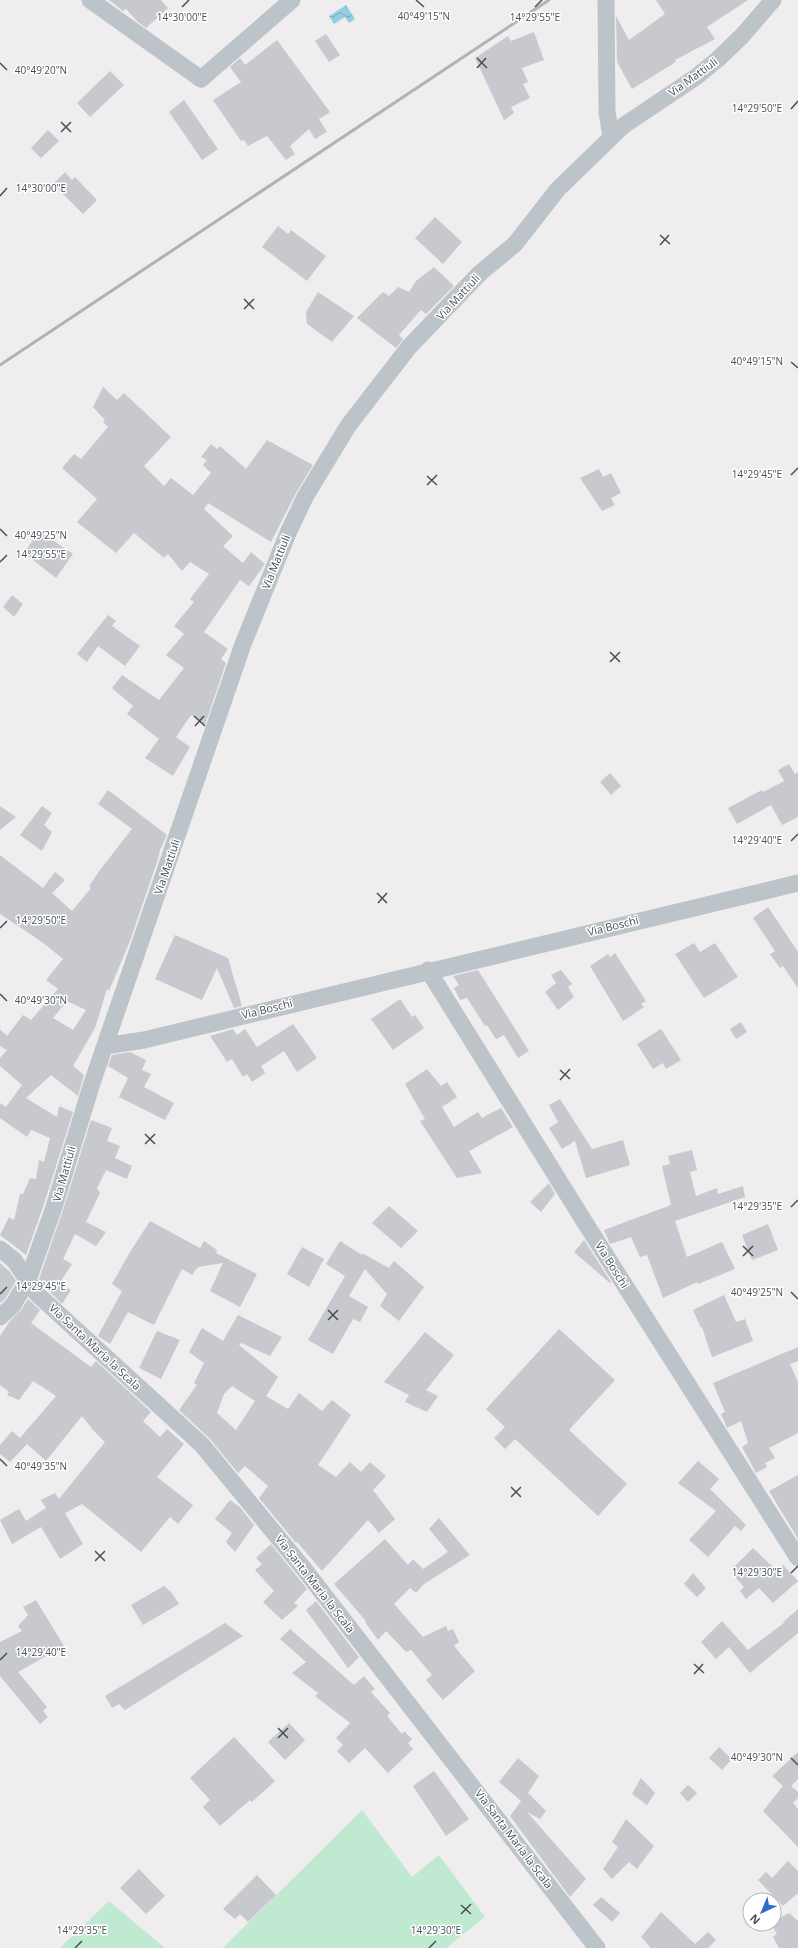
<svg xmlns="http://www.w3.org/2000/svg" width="798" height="1948" font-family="'Open Sans',sans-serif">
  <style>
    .grass { fill: #bfe9d0 }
    .water { fill: url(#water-waves) }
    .building { fill: #c7c9cf; fill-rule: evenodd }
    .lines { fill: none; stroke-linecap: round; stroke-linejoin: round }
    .minor { stroke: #bcc4ca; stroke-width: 17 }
    .rail { stroke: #b0b2b6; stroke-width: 3 }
    .ticks { fill: none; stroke: #475058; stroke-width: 1.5 }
    .labels { text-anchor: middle; stroke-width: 3; stroke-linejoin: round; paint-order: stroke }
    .street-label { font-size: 11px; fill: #475058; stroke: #fff }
    .ticks-label { font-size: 10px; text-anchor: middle; fill: #475058; stroke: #fff; stroke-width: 3; stroke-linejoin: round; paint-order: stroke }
  </style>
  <defs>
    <pattern id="water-waves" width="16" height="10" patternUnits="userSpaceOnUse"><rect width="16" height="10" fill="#91cfe1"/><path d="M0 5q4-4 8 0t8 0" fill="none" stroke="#78aab9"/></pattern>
  </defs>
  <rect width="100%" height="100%" fill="#efeded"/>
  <path class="grass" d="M 362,1810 L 412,1877 L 439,1855 L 485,1917 L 446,1948 L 223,1948 Z
    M 109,1901 L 165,1948 L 60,1948 Z"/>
  <path class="water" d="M 346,5 L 355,19 L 349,23 L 345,17 L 334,24 L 329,16 Z"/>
  <path class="building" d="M 109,0 L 161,0 L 168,8 L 146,28 L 138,22 L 126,9 L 123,11 Z
    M 656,0 L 748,0 L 707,27 L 715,39 L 675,60 L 676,62 L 632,89 L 617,62 L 616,16 L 629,40 L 665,14 Z
    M 534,32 L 544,60 L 522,68 L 528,82 L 523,84 L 530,98 L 511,107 L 514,113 L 504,120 L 475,58 L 508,36 L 511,41 Z
    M 326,34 L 340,55 L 329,62 L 315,41 Z
    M 277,40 L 330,112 L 319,119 L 327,132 L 315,139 L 309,129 L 290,146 L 295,154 L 286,160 L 267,136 L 248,146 L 244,140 L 241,141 L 213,100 L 241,82 L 230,67 L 240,58 L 245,65 Z
    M 110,71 L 124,85 L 90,117 L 77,103 Z
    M 184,100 L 218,149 L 202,160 L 169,112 Z
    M 48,130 L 59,141 L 41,158 L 31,148 Z
    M 65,172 L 72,180 L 75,177 L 97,200 L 83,214 L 53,184 Z
    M 435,217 L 462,242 L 443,264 L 415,238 Z
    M 278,226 L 288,234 L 291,230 L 326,256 L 307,281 L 262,247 Z
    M 434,267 L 454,286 L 426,314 L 421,310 L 399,335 L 403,339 L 396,348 L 357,318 L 383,292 L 389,296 L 398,287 L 409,292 L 416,281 Z
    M 318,292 L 354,316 L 332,342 L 307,324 L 306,312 Z
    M 103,387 L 117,400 L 124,393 L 171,437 L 144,466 L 164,486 L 171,478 L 193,495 L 211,473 L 203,465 L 207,460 L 201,457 L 211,444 L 217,449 L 220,446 L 246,469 L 267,440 L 313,465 L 296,493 L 271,542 L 208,503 L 204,509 L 233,536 L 223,546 L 243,563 L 251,552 L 265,564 L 249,586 L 240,580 L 204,632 L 228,649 L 221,659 L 226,663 L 205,725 L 191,715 L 176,737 L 190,747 L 173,776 L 145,758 L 159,739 L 127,714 L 133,706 L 112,688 L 122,675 L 159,700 L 184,668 L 166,655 L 184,634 L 174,626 L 194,602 L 190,599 L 209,574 L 190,562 L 182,571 L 168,554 L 164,558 L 134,533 L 116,553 L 77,522 L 97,499 L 62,468 L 74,454 L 81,459 L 108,427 L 103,422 L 105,420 L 93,407 Z
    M 599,469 L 603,477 L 611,473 L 621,493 L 611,498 L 615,505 L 602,511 L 580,478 Z
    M 39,531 L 73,554 L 56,578 L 24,553 Z
    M 12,595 L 23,604 L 14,617 L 3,607 Z
    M 108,615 L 116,621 L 112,626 L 140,646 L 125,666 L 98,646 L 87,662 L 77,654 Z
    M 789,764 L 795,774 L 798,772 L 798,817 L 782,825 L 771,805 L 737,824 L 728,808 L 762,790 L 763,792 L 784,781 L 778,770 Z
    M 610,773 L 621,786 L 611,795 L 600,782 Z
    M 108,790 L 167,835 L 160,850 L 158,859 L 130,941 L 109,991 L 107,989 L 95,1028 L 73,1066 L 84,1075 L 78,1096 L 51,1075 L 26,1098 L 57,1117 L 59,1106 L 73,1112 L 44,1204 L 26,1255 L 0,1235 L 9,1217 L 14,1220 L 20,1194 L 23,1194 L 30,1178 L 36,1179 L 39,1160 L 44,1162 L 50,1138 L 31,1130 L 27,1137 L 0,1118 L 0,1103 L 6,1107 L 22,1085 L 0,1066 L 0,1058 L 7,1050 L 0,1046 L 0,1029 L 7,1036 L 23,1015 L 31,1020 L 58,989 L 46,980 L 63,959 L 42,942 L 0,914 L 0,855 L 43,888 L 55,872 L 65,880 L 52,893 L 72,911 L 91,888 L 89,886 L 100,870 L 132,829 L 98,804 ZM 67,1001 L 86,1010 L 73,1030 L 53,1018 Z
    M 0,806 L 16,817 L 0,830 Z
    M 42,806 L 52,813 L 44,825 L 52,832 L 42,851 L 20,835 Z
    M 768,907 L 798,952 L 798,988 L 783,966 L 780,968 L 770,954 L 775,951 L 753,918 Z
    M 175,935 L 228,958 L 242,1006 L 234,1008 L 217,968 L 202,1000 L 155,979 Z
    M 694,943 L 700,952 L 715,943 L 738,977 L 704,998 L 675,954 Z
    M 615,953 L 646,1001 L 641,1004 L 644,1007 L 623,1021 L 590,966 L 608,954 L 610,957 Z
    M 478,970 L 529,1051 L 518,1058 L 504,1035 L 496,1039 L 487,1025 L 485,1026 L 467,998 L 460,1000 L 454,988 L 459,985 L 453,976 Z
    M 561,970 L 572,984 L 568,987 L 574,997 L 558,1010 L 545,992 L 556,983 L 551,975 Z
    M 400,999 L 412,1017 L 415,1015 L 424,1028 L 393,1050 L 371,1019 Z
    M 741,1022 L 747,1032 L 736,1039 L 730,1029 Z
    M 293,1024 L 317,1058 L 297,1072 L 284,1051 L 261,1066 L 265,1073 L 252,1082 L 247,1074 L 243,1077 L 232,1059 L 227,1062 L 210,1036 L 233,1029 L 237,1035 L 245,1029 L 257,1047 Z
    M 661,1029 L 681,1060 L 666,1069 L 663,1063 L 653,1069 L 637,1044 Z
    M 130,1052 L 146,1060 L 142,1070 L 151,1074 L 144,1087 L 174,1103 L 165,1120 L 119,1097 L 128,1078 L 108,1066 L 112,1055 Z
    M 427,1069 L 441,1086 L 447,1082 L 457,1097 L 442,1107 L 454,1127 L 478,1112 L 482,1118 L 501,1108 L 513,1127 L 469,1151 L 482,1173 L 457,1178 L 420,1121 L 425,1119 L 405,1084 Z
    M 560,1099 L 592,1149 L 623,1140 L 630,1165 L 586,1178 L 575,1141 L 562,1149 L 549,1128 L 558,1122 L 549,1105 Z
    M 91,1120 L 112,1128 L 107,1141 L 120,1146 L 115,1158 L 132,1166 L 127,1179 L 106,1170 L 97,1188 L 100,1193 L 86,1222 L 106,1232 L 96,1246 L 75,1234 L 63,1259 L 72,1264 L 59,1284 L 71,1290 L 62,1304 L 45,1287 L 39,1279 L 63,1210 Z
    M 692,1150 L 697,1170 L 690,1172 L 696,1196 L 717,1188 L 718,1194 L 743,1186 L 745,1197 L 675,1221 L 687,1257 L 722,1242 L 735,1269 L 698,1284 L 697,1282 L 663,1298 L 647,1255 L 640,1257 L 631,1237 L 610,1244 L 604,1230 L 671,1205 L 662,1166 L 670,1164 L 668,1156 Z
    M 549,1183 L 555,1194 L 541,1212 L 530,1202 Z
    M 389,1206 L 418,1231 L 401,1248 L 372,1223 Z
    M 150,1221 L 200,1248 L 204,1241 L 217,1250 L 216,1253 L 257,1274 L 240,1307 L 210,1291 L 223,1263 L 198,1267 L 192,1275 L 182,1269 L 154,1325 L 128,1312 L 110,1344 L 98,1336 L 122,1291 L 112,1284 L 130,1252 Z
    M 768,1224 L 778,1250 L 752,1260 L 742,1235 Z
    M 584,1240 L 611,1282 L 610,1283 L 574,1252 Z
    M 340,1241 L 362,1255 L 362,1253 L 389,1268 L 394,1261 L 424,1287 L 399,1321 L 380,1306 L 387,1294 L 365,1269 L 349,1296 L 368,1307 L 360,1322 L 353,1319 L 333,1354 L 308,1340 L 345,1276 L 326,1264 Z
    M 302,1247 L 324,1259 L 309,1287 L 287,1274 Z
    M 0,1263 L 10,1272 L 16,1281 L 5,1299 L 0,1303 Z
    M 724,1295 L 736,1322 L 745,1319 L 753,1341 L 712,1357 L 702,1327 L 701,1328 L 693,1310 Z
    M 28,1299 L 40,1310 L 31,1323 L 91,1367 L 96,1361 L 151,1412 L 143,1421 L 160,1437 L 167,1429 L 184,1444 L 157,1477 L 193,1505 L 178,1524 L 170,1517 L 141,1552 L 82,1504 L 65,1513 L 83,1544 L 60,1559 L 41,1527 L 12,1544 L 0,1520 L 19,1509 L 26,1521 L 46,1508 L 41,1500 L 55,1493 L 59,1499 L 105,1442 L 93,1430 L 82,1416 L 46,1461 L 27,1444 L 10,1462 L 0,1454 L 0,1445 L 12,1431 L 20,1438 L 56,1396 L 33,1381 L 19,1400 L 7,1395 L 9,1392 L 0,1385 L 0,1336 L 10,1321 L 21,1310 Z
    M 238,1315 L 282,1337 L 270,1356 L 241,1343 L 239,1345 L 278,1377 L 266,1396 L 288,1409 L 299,1393 L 322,1411 L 332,1400 L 351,1415 L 318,1465 L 336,1477 L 350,1462 L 361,1472 L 370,1462 L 386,1476 L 373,1490 L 395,1519 L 379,1533 L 368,1520 L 322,1571 L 297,1542 L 296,1543 L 259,1498 L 268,1486 L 245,1466 L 238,1473 L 210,1439 L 179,1410 L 197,1385 L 194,1383 L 204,1363 L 189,1352 L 202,1328 L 223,1341 ZM 232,1386 L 255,1401 L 236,1430 L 217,1413 L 224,1394 Z
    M 559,1329 L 615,1380 L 569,1430 L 627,1484 L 598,1516 L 515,1439 L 505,1449 L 494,1438 L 505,1427 L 486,1409 Z
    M 157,1331 L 180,1340 L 161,1379 L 139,1368 Z
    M 425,1332 L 454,1355 L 426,1390 L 438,1396 L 427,1412 L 405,1402 L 409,1395 L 384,1382 Z
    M 798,1347 L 798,1361 L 790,1364 L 798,1382 L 798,1433 L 769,1448 L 775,1458 L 765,1463 L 767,1467 L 756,1473 L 742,1447 L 748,1443 L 741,1421 L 727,1428 L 721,1414 L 725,1412 L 713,1383 Z
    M 698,1461 L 719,1479 L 710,1489 L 746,1525 L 741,1531 L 735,1526 L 708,1557 L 689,1540 L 716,1511 L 678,1483 Z
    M 798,1475 L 798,1539 L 769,1491 Z
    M 230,1500 L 240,1507 L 254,1525 L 235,1552 L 226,1542 L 232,1533 L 215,1519 Z
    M 439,1518 L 470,1555 L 424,1584 L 416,1593 L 410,1588 L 394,1604 L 423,1637 L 446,1626 L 448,1631 L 453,1629 L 459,1642 L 454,1646 L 475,1671 L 443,1700 L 426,1680 L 432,1675 L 411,1650 L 406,1652 L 386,1631 L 378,1640 L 365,1622 L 366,1621 L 334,1584 L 385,1539 L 408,1565 L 413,1559 L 423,1569 L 448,1552 L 429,1529 Z
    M 271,1544 L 307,1589 L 294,1603 L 298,1606 L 282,1620 L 263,1602 L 274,1591 L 255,1570 L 262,1564 L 256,1558 Z
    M 753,1548 L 776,1570 L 783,1565 L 798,1581 L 773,1603 L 759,1588 L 746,1599 L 740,1591 L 744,1587 L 734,1576 L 738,1572 L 733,1568 Z
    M 693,1573 L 706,1588 L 697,1597 L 684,1584 Z
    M 164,1586 L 171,1592 L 179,1604 L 143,1625 L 131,1605 Z
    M 36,1600 L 64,1646 L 18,1672 L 47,1707 L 43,1711 L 48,1717 L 40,1724 L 0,1676 L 0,1642 L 22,1631 L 18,1626 L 28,1615 L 23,1607 Z
    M 316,1601 L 359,1657 L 348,1668 L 306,1610 Z
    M 798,1609 L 798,1633 L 750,1673 L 729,1647 L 716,1659 L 701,1642 L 722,1621 L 748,1650 L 785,1622 L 784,1621 Z
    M 225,1623 L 243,1636 L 125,1710 L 119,1704 L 112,1708 L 105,1696 Z
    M 290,1629 L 354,1685 L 364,1676 L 375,1689 L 371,1692 L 390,1713 L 387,1716 L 402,1734 L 404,1731 L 412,1739 L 408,1743 L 413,1749 L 388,1773 L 365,1748 L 349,1763 L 337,1751 L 343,1745 L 336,1738 L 350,1723 L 315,1696 L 318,1693 L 292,1673 L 306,1662 L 280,1639 Z
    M 289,1723 L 305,1740 L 285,1760 L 268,1742 Z
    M 234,1737 L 275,1781 L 252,1802 L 250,1800 L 220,1826 L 203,1807 L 210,1800 L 190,1778 Z
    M 719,1747 L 732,1759 L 722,1770 L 709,1758 Z
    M 798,1752 L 798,1779 L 791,1786 L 798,1792 L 798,1798 L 793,1803 L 798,1809 L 798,1847 L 763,1811 L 783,1786 L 772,1776 Z
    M 518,1758 L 539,1776 L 528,1793 L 546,1811 L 540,1819 L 527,1812 L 586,1879 L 570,1897 L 510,1816 L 521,1801 L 499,1782 Z
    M 434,1771 L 469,1819 L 446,1836 L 413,1786 Z
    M 641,1778 L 655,1793 L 647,1805 L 632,1794 Z
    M 688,1785 L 697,1793 L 688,1802 L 680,1793 Z
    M 626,1819 L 654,1846 L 637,1869 L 629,1862 L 612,1879 L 603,1869 L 618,1847 L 612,1842 Z
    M 788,1861 L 798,1871 L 798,1893 L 783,1906 L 758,1880 L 766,1872 L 772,1878 Z
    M 139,1869 L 165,1896 L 146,1914 L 120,1888 Z
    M 257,1875 L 276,1895 L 248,1922 L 240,1914 L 235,1919 L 223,1909 Z
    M 601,1897 L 620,1913 L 612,1922 L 593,1905 Z
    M 661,1912 L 695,1944 L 708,1932 L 716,1940 L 708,1948 L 651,1948 L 641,1937 Z
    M 789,1913 L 798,1921 L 798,1948 L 779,1948 L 773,1937 L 777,1934 L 771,1924 L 774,1924 L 774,1921 Z"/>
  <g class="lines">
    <path class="minor" d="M 90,0 L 201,79 L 292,0
      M 606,0 L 607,112 L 611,137
      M 428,970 L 584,1221 L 798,1558
      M 105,1046 L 144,1040 L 798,883
      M 0,1249 L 14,1260 L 37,1294 L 202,1445 L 304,1569 L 597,1948
      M 0,1317 L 13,1305 L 28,1280 L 54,1207 L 92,1083 L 243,644 L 288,533 L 305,497 L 348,426 L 409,347 L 480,273 L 515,244 L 558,189 L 623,126 L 696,77 L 718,59 L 742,36 L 773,0"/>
    <path class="rail" d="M 0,365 L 549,0"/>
  </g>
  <path class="ticks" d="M 416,0 L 424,7M 182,7 L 189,0M 535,7 L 542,0M 477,58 L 487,68M 0,63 L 7,70M 477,68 L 486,58M 791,109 L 798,101M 61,122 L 71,132M 61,132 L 71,122M 0,196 L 7,188M 660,235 L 670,244M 660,245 L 669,235M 244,299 L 254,309M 244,309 L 254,299M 791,362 L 798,368M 791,475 L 798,468M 427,476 L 437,485M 427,485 L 437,475M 0,529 L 7,536M 0,562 L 7,555M 610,652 L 620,662M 610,662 L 620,652M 194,716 L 205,726M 195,726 L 204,716M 791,841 L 798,834M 377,893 L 387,903M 378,903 L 387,893M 0,928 L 7,921M 0,994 L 7,1001M 560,1070 L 570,1079M 560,1080 L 570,1069M 145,1134 L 155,1144M 145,1144 L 155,1134M 791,1207 L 798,1200M 743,1246 L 753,1256M 743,1256 L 753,1246M 791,1292 L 798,1299M 0,1294 L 7,1287M 328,1310 L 338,1320M 328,1320 L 338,1310M 0,1459 L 7,1466M 511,1487 L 521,1497M 511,1497 L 521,1487M 95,1551 L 105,1561M 95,1561 L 105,1551M 791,1573 L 798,1566M 0,1660 L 7,1653M 694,1664 L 704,1673M 694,1674 L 703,1664M 278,1728 L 288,1738M 278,1738 L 288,1728M 791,1758 L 798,1765M 461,1905 L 471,1914M 461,1914 L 471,1904M 75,1948 L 82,1941M 429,1948 L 436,1941"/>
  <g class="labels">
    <g class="street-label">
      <text transform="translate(693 77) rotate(-36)" y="4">Via Mattiuli</text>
      <text transform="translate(458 297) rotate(-47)" y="4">Via Mattiuli</text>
      <text transform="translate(276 562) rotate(-68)" y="4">Via Mattiuli</text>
      <text transform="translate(167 867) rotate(-71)" y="4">Via Mattiuli</text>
      <text transform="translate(613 926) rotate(-14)" y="4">Via Boschi</text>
      <text transform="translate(267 1009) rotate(-14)" y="4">Via Boschi</text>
      <text transform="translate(64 1174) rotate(-74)" y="4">Via Mattiuli</text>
      <text transform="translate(612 1265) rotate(58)" y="4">Via Boschi</text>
      <text transform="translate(95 1347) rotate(43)" y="4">Via Santa Maria la Scala</text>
      <text transform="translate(315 1584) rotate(52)" y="4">Via Santa Maria la Scala</text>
      <text transform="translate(514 1839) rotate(53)" y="4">Via Santa Maria la Scala</text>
    </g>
  </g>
  <g class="ticks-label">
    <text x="424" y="20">40°49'15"N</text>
    <text x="182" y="21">14°30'00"E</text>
    <text x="535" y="21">14°29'55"E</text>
    <text x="41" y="74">40°49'20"N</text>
    <text x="757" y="112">14°29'50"E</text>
    <text x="41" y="192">14°30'00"E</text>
    <text x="757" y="365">40°49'15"N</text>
    <text x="757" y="478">14°29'45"E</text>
    <text x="41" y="539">40°49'25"N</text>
    <text x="41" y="558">14°29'55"E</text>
    <text x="757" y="844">14°29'40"E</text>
    <text x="41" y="924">14°29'50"E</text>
    <text x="41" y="1004">40°49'30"N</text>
    <text x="757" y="1210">14°29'35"E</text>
    <text x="41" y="1290">14°29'45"E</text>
    <text x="757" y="1296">40°49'25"N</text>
    <text x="41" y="1470">40°49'35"N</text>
    <text x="757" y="1576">14°29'30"E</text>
    <text x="41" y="1656">14°29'40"E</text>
    <text x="757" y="1761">40°49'30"N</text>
    <text x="82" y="1934">14°29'35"E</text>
    <text x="436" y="1934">14°29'30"E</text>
  </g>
  <g transform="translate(762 1912) rotate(224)"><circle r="19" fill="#ffffff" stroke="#b5b9bc"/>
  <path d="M0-3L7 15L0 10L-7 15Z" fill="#2c6fca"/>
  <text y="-6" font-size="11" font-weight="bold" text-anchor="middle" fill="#475058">N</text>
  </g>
</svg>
